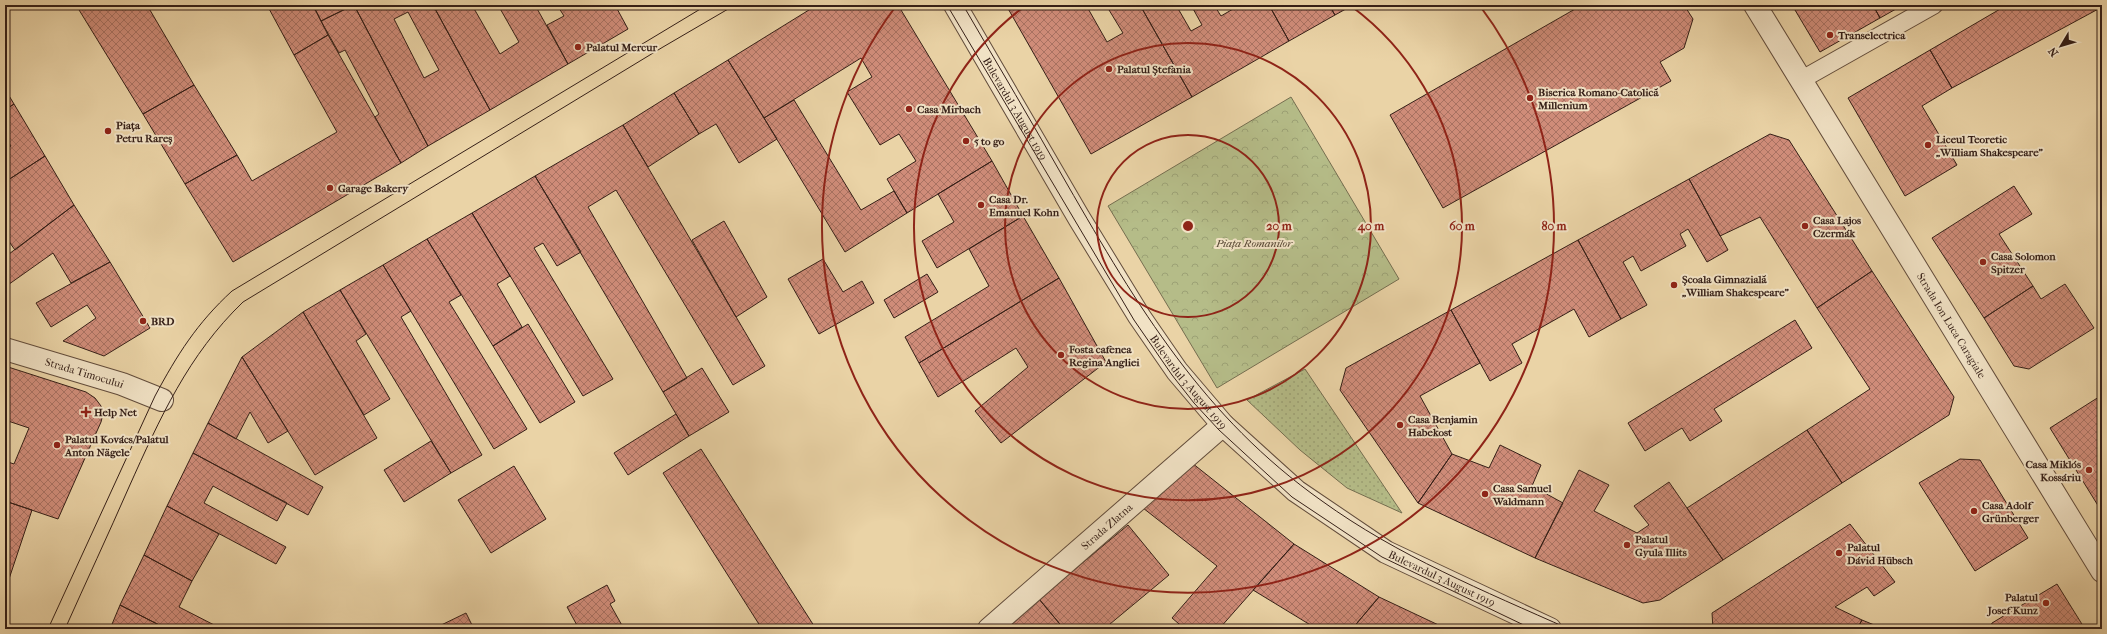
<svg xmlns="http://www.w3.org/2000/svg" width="2107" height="634" font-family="'IM FELL French Canon',serif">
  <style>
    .grass { fill: url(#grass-dots); stroke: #756e50 }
    .park { fill: url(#park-crowns); stroke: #756e50 }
    .building { fill: url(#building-cross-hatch); stroke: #351f17; fill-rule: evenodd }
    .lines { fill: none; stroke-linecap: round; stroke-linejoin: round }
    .service-casing { stroke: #624c3b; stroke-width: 19 }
    .minor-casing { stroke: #624c3b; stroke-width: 24 }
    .service { stroke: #f1e2c5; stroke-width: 17 }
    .minor { stroke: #f1e2c5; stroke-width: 22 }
    .tram { stroke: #351f17; stroke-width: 1 }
    .ring { fill: none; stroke: #8f2418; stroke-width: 2 }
    .poi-dot { fill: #8f2418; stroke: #f1e2c5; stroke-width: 1.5 }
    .labels { text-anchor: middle; stroke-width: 4; stroke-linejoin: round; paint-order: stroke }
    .poi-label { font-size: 11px; font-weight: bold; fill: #351f17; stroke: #f1e2c5; text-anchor: start }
    .street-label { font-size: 11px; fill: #351f17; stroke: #f1e2c5 }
    .park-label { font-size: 11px; font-style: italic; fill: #554633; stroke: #f1e2c5 }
    .centre { fill: #8f2418; stroke: #f1e2c5; stroke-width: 2 }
    .ring-label { font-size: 12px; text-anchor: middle; font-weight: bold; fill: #8f2418; stroke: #f1e2c5; stroke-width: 4; stroke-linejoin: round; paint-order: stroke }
  </style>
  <defs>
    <pattern id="grass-dots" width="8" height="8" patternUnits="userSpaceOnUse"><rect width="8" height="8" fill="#b5bc88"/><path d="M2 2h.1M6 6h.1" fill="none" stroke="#9ca175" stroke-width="1.8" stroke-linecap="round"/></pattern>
    <pattern id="park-crowns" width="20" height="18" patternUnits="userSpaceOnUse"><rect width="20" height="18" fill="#b5bc88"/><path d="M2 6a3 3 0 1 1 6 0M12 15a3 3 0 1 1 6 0" fill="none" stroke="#9ca175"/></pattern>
    <pattern id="building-cross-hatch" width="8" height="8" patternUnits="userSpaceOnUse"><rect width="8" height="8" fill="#cf8c79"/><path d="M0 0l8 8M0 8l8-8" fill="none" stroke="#a97262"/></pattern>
  </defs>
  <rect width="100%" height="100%" fill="#ead3a6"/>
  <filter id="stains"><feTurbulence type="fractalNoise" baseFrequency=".005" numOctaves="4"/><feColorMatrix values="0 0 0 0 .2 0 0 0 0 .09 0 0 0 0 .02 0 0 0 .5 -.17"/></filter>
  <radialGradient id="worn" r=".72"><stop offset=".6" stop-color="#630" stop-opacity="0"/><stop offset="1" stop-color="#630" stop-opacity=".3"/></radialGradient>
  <path class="grass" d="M 1305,369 L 1402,513 L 1347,488 L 1300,450 L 1247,400 Z"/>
  <path class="park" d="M 1291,97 L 1399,279 L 1217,388 L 1108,206 Z"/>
  <path class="building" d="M 76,5 L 147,5 L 194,85 L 143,114 Z
    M 267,5 L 313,5 L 328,35 L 294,55 Z
    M 313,5 L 348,5 L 349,7 L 321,21 Z
    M 354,5 L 433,5 L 490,110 L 428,146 ZM 408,12 L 439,70 L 424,78 L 394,19 Z
    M 354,5 L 428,146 L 401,163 L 375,117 L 379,114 L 345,50 L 339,53 L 321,21 Z
    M 433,5 L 472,5 L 500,54 L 519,42 L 498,5 L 535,5 L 568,64 L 490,110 Z
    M 557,5 L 615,5 L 628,29 L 568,64 L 547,25 L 564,16 Z
    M 817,5 L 898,5 L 992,161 L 907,213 L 887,179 L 916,161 L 899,134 L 880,145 L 847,92 L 872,77 L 861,58 L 764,118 L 728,60 Z
    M 1006,5 L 1086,5 L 1107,42 L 1123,33 L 1106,5 L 1140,5 L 1192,97 L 1091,154 Z
    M 1140,5 L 1176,5 L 1191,31 L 1202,25 L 1191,5 L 1214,5 L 1221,16 L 1233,9 L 1230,5 L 1269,5 L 1289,41 L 1192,97 Z
    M 1269,5 L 1329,5 L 1335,15 L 1289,41 Z
    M 1329,5 L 1353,5 L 1335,15 Z
    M 1582,5 L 1623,5 L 1625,9 L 1631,5 L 1684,5 L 1693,19 L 1684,48 L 1660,62 L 1671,81 L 1443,208 L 1390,115 Z
    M 1792,5 L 1873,5 L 1880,18 L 1820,52 Z
    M 1873,5 L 1903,5 L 1880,18 Z
    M 2007,5 L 2102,5 L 2102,7 L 1952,88 L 1930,50 Z
    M 328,35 L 401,163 L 233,262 L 185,184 L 237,155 L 252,181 L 337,132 L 294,55 Z
    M 1930,50 L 1952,88 L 1922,106 L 1957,165 L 1905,196 L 1848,98 Z
    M 728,60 L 777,139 L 739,163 L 716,124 L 699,134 L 674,93 Z
    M 194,85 L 237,155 L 185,184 L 143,114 Z
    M 5,89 L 14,104 L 5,110 Z
    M 674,93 L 699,134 L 648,167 L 623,125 Z
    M 794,100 L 861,210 L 894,191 L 907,213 L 845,252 L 764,118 Z
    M 14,104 L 45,156 L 5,182 L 5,150 L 11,146 L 5,137 L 5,110 Z
    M 623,125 L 765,366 L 733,385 L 616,190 L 588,207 L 687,378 L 663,392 L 535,176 Z
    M 1770,134 L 1789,140 L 1872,271 L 1817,308 L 1760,217 L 1720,236 L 1689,179 Z
    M 45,156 L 74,205 L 15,250 L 5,236 L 5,182 Z
    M 992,161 L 1023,216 L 937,268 L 922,241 L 954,222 L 938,194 Z
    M 535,176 L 581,252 L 557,266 L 543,243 L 534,248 L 613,379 L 583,396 L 472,213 Z
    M 1689,179 L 1728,250 L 1707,262 L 1688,229 L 1680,234 L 1686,246 L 1641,271 L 1633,256 L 1623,262 L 1647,305 L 1621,319 L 1578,240 Z
    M 2014,186 L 2032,214 L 1999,234 L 2033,286 L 1984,318 L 1932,238 Z
    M 74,205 L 110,262 L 71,283 L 53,253 L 5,287 L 5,257 Z
    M 472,213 L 510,276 L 497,284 L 522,327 L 493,346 L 427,239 Z
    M 1023,216 L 1059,278 L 919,363 L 905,337 L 989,286 L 969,249 Z
    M 724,221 L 767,297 L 736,317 L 692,240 Z
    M 427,239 L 461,295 L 449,302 L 527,429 L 494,449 L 383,265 Z
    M 1578,240 L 1621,319 L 1589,337 L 1574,309 L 1512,344 L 1522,363 L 1490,381 L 1451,310 Z
    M 823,259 L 843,292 L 862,281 L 874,303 L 819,334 L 788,279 Z
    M 110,262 L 150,328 L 104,356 L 63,341 L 96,318 L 87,305 L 51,327 L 36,303 Z
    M 383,265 L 411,311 L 401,317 L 482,455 L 451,473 L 340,290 Z
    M 1872,271 L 1954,397 L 1949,415 L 1842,483 L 1807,430 L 1870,389 L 1817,308 Z
    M 927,274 L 938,292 L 894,318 L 884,300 Z
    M 1059,278 L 1106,362 L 1001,443 L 975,411 L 1028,367 L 1016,348 L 938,397 L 919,363 Z
    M 2065,284 L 2094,328 L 2029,369 L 2014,366 L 1984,318 L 2033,286 L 2041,299 Z
    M 340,290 L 366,334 L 356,341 L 390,399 L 364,415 L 303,312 Z
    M 1451,310 L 1480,363 L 1420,396 L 1452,454 L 1418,503 L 1340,390 L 1346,368 Z
    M 303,312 L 377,438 L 315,475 L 242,357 Z
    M 1795,320 L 1812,348 L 1714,409 L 1722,421 L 1690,441 L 1682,428 L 1645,451 L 1628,423 Z
    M 528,324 L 575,402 L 540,423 L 493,346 Z
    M 242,357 L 288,431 L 268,443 L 250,412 L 236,439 L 208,423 Z
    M 5,366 L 86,392 L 95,398 L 101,406 L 103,414 L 101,422 L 58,519 L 5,501 L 5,461 L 14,464 L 29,428 L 5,420 Z
    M 702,368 L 729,412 L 689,436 L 663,392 Z
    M 2102,395 L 2102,512 L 2050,428 Z
    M 676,414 L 689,436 L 628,475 L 614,453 Z
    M 208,423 L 323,487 L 308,515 L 193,453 Z
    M 1807,430 L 1842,483 L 1723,560 L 1687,508 Z
    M 431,441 L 451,473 L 404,502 L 384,470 Z
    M 1500,445 L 1541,465 L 1532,486 L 1563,503 L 1535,558 L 1418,503 L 1452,454 L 1489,468 Z
    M 701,449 L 816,629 L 762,629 L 663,473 Z
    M 193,453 L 287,503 L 277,521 L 213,486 L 204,503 L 286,547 L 276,564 L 167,506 Z
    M 1960,459 L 1980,460 L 2028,538 L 1975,571 L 1919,483 Z
    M 1192,463 L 1294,544 L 1219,629 L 1185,629 L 1172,618 L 1217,566 L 1143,508 Z
    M 514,466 L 546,519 L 491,553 L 458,500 Z
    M 1579,470 L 1609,485 L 1594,511 L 1637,533 L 1649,525 L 1634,506 L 1669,482 L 1723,560 L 1660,600 L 1643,603 L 1535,558 Z
    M 5,501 L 32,510 L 5,591 Z
    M 167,506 L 219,534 L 192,581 L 144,555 Z
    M 1850,524 L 1895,582 L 1874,596 L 1867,587 L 1835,607 L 1862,620 L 1857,629 L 1713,629 L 1712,613 Z
    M 1128,525 L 1169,575 L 1104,629 L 1064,629 L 1039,599 Z
    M 1294,544 L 1379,597 L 1352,629 L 1317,629 L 1253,590 Z
    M 144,555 L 192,581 L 179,607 L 222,629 L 167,629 L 120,605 Z
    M 2057,584 L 2085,629 L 1989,629 L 1992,623 Z
    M 607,585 L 615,601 L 610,604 L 624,629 L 579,629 L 567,607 Z
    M 1379,597 L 1447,629 L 1352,629 Z
    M 1039,599 L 1064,629 L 1002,629 Z
    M 120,605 L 167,629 L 110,629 Z
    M 466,613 L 474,629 L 433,629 Z
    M 1862,620 L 1884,629 L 1857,629 Z"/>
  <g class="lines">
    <defs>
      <path id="service" d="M 1801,80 L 1934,5"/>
      <g id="minor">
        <path id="s1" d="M 955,5 L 1079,218 L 1139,316 L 1177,371 L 1223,425 L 1296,491 L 1386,552 L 1550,629"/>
        <path id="s2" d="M 1755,5 L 2102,571"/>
        <path id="s3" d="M 5,349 L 122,384 L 162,400"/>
        <path id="s4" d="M 989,629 L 1223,425"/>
      </g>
    </defs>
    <use href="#service" class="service-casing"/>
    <use href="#minor" class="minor-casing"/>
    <use href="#service" class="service"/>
    <use href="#minor" class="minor"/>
    <path class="tram" d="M 947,5 L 1134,320 L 1172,375 L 1194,403 L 1219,430 L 1292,497 L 1382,557 L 1532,629
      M 963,5 C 998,65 1033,124 1067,184 C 1138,307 1203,417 1322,501 C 1398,556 1484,591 1569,629
      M 48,629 L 155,396 C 177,355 197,323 232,291 L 707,5
      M 65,629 C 86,582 108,535 129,487 C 160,418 188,355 243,302 L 663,47 L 735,5"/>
  </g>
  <g class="ring">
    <circle cx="1188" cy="226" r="91"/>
    <circle cx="1188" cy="226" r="183"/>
    <path d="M1351 6A274 274 0 1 1 1025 6"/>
    <path d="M1480 6A366 366 0 1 1 896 6"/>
  </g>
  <g class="poi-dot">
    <circle cx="1830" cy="35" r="4"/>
    <circle cx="578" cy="47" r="4"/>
    <circle cx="1109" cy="69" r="4"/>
    <circle cx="1530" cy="98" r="4"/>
    <circle cx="909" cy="109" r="4"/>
    <circle cx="108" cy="131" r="4"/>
    <circle cx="966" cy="141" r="4"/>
    <circle cx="1928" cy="145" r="4"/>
    <circle cx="330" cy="188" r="4"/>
    <circle cx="981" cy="205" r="4"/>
    <circle cx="1805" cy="226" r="4"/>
    <circle cx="1983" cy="262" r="4"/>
    <circle cx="1674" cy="285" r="4"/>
    <circle cx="143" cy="321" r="4"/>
    <circle cx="1061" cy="355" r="4"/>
    <path d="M84 406h4v4h4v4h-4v4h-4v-4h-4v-4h4z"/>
    <circle cx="1400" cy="425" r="4"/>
    <circle cx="57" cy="445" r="4"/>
    <circle cx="2089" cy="470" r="4"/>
    <circle cx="1485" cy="494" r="4"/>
    <circle cx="1974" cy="511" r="4"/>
    <circle cx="1627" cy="545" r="4"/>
    <circle cx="1839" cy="553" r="4"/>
    <circle cx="2046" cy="603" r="4"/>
  </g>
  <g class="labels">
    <g class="poi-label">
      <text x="1838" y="39">Transelectrica</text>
      <text x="586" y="51">Palatul Mercur</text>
      <text x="1117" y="73">Palatul Ștefania</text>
      <text x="1538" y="96">Biserica Romano-Catolică<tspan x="1538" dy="13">Millenium</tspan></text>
      <text x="917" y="113">Casa Mirbach</text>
      <text x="116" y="129">Piața<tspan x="116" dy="13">Petru Rareș</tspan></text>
      <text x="1936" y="143">Liceul Teoretic<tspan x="1936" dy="13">„William Shakespeare”</tspan></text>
      <text x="974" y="145">5 to go</text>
      <text x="338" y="192">Garage Bakery</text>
      <text x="989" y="203">Casa Dr.<tspan x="989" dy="13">Emanuel Kohn</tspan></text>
      <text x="1813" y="224">Casa Lajos<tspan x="1813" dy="13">Czermák</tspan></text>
      <text x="1991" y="260">Casa Solomon<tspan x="1991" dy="13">Spitzer</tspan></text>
      <text x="1682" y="283">Școala Gimnazială<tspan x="1682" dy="13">„William Shakespeare”</tspan></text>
      <text x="151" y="325">BRD</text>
      <text x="1069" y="353">Fosta cafenea<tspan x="1069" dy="13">Regina Angliei</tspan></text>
      <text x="94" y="416">Help Net</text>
      <text x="1408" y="423">Casa Benjamin<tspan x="1408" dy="13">Habekost</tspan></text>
      <text x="65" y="443">Palatul Kovács/Palatul<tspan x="65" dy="13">Anton Nägele</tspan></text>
      <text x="2081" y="468" text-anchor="end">Casa Miklós<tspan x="2081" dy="13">Kossáriu</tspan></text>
      <text x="1493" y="492">Casa Samuel<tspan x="1493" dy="13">Waldmann</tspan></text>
      <text x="1982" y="509">Casa Adolf<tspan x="1982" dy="13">Grünberger</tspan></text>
      <text x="1635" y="543">Palatul<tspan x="1635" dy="13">Gyula Illits</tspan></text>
      <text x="1847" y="551">Palatul<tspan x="1847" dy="13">Dávid Hübsch</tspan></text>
      <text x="2038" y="601" text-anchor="end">Palatul<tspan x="2038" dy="13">Josef Kunz</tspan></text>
    </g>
    <g class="street-label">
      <text dy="4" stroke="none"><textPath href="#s1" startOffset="120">Bulevardul 3 August 1919</textPath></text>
      <text dy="4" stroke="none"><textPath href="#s2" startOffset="376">Strada Ion Luca Caragiale</textPath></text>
      <text dy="4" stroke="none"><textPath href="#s3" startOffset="83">Strada Timocului</textPath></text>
      <text dy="4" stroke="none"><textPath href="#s1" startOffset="444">Bulevardul 3 August 1919</textPath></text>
      <text dy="4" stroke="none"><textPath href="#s4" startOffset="156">Strada Zlatna</textPath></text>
      <text dy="4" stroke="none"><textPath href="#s1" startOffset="768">Bulevardul 3 August 1919</textPath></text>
    </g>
    <g class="park-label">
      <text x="1254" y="247">Piața Romanilor</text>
    </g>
  </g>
  <circle cx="1188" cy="226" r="6" class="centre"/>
  <g class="ring-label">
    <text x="1279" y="230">20 m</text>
    <text x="1371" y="230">40 m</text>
    <text x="1462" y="230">60 m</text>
    <text x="1554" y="230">80 m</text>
  </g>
  <rect width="2107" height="634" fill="none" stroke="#ead3a6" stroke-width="20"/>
  <rect x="6" y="6" width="2095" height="622" fill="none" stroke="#351f17" stroke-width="2"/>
  <rect x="10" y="10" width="2087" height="614" fill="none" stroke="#351f17"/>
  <g transform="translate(2061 46) rotate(232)" stroke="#f1e2c5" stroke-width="3" paint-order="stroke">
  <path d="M0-3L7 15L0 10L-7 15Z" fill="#351f17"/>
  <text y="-6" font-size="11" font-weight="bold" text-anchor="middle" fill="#351f17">N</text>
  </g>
  <rect width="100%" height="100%" filter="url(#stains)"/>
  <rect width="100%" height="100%" fill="url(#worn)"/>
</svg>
